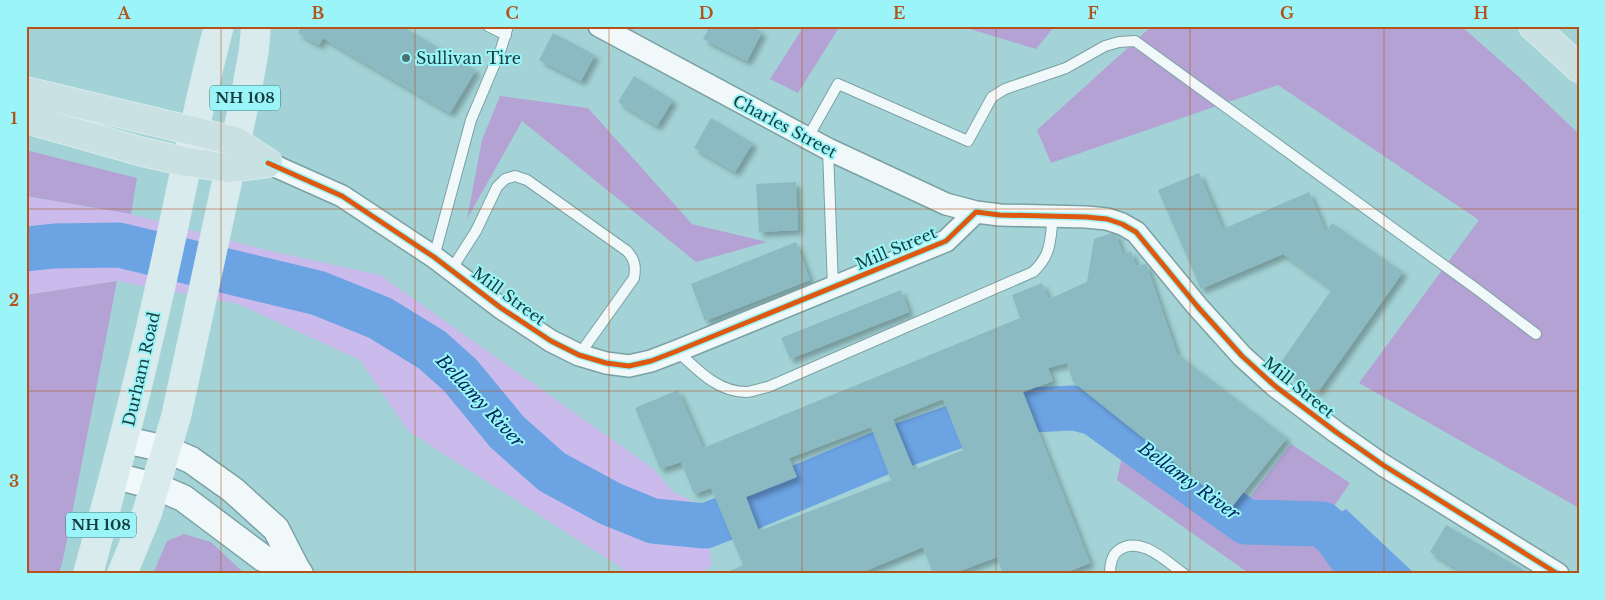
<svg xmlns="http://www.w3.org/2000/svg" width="1605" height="600" font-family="'Libre Baskerville',serif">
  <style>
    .green { fill: #cbbbed }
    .forest { fill: #b4a2d5 }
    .water { fill: #6ba3e3 }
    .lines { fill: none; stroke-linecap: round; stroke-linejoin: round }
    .river { stroke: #6ba3e3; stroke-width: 45 }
    .building { fill: #8bbac2; fill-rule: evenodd; filter: url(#shadow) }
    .service-casing { stroke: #7aa1a3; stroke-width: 12 }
    .minor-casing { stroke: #7aa1a3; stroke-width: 24 }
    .tertiary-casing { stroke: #7aa1a3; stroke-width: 29 }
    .primary-casing { stroke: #d6ebed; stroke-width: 30 }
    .motorway-casing { stroke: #d6ebed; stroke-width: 30 }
    .service { stroke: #f1f8f9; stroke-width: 10 }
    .minor { stroke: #f1f8f9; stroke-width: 21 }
    .tertiary { stroke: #f1f8f9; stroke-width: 26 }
    .primary { stroke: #d9ebec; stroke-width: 28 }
    .motorway { stroke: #c9e1e3; stroke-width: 28 }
    .cycleway-casing { stroke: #9bf5f8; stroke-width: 8 }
    .cycleway { stroke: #de580f; stroke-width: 5 }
    .grid { fill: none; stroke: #b45219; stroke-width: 1; stroke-opacity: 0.55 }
    .poi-dot { fill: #487274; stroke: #9bf5f8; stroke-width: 2 }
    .labels { text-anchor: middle; stroke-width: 4; stroke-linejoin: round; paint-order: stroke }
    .shield { fill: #9bf5f8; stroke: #3f7476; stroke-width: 1 }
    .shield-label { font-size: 15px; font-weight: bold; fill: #173d3f }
    .poi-label { font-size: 16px; fill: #173d3f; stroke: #9bf5f8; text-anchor: start }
    .street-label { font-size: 16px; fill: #173d3f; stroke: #9bf5f8 }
    .water-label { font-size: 18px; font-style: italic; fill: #01265e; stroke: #9bf5f8 }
    .neatline { fill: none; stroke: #b45219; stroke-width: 2 }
    .grid-label { font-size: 16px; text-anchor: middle; font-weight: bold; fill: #b45219 }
  </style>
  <defs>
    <filter id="shadow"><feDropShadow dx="4.5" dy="4.5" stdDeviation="2.5" flood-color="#0004"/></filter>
  </defs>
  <rect width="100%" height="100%" fill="#a3d3d6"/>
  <path class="green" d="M 26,196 L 131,214 L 262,249 L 380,275 L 654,469 L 673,492 L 702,506 L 712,565 L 700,574 L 631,574 L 408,431 L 360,360 L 238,304 L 117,281 L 26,295 Z"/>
  <path class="forest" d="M 804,26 L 840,26 L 798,93 L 770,79 Z
    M 960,26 L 1055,26 L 1036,49 Z
    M 1152,26 L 1461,26 L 1519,77 L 1579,134 L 1579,508 L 1359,383 L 1479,220 L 1278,85 L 1051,163 L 1037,130 Z
    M 500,96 L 588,108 L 692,224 L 767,242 L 696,262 L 522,121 L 467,219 L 482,140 Z
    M 26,150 L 137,178 L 131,214 L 26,196 Z
    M 117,281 L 64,555 L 59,574 L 26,574 L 26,295 Z
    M 1127,433 L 1235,517 L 1291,444 L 1350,483 L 1322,524 L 1346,574 L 1250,574 L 1117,480 Z
    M 184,534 L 211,542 L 245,574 L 153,574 L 167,541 Z"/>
  <path class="water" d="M 1346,509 L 1415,574 L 1346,574 L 1322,524 Z"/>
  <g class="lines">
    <path class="river" d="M 26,249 L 54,246 L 119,245 L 318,293 L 380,318 L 432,350 L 460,375 L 507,432 L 552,472 L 611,504 L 653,521 L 705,526 L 723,519
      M 1030,410 L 1074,408 L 1094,413 L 1246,522 L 1322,524 L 1336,536 L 1363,574
      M 903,445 L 954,427
      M 750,508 L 881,453"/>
  </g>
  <path class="building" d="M 302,26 L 402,26 L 476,70 L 450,113 L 323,38 L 319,45 L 313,42 L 298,33 Z
    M 710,26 L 751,26 L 762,32 L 747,61 L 703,39 Z
    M 553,33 L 595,55 L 581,81 L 539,60 Z
    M 634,76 L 673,100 L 657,126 L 618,102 Z
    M 711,118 L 753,143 L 735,172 L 694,148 Z
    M 1199,173 L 1223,229 L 1309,192 L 1326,232 L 1332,223 L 1403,272 L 1318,392 L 1279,365 L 1332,289 L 1283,254 L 1201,289 L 1158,190 Z
    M 796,182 L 798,230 L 759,232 L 756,184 Z
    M 1115,232 L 1123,254 L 1131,251 L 1136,266 L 1146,264 L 1177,354 L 1287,438 L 1231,508 L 1073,382 L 1067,363 L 1048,368 L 1053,381 L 1023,392 L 1090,563 L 1062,574 L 1003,574 L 997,557 L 952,574 L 933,574 L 923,547 L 858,574 L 723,574 L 743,565 L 711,488 L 694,494 L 681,462 L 660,469 L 635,408 L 678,390 L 703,448 L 1020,318 L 1012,295 L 1042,283 L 1049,299 L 1087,282 L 1094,239 ZM 943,399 L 963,450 L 914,470 L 893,419 ZM 871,427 L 891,480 L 759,531 L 746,497 L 797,477 L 789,458 Z
    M 796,242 L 810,280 L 705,321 L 691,284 Z
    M 901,290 L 909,312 L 790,359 L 781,338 Z
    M 1446,525 L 1530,574 L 1466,574 L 1430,552 Z"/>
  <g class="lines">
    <defs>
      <path id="service" d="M 488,26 L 506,35
        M 807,139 L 838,84 L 968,141 L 992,97 L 1005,89 L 1066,68 L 1105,46 L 1119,42 L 1135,41 L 1478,290 L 1536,334
        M 828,149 L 833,288
        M 434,257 L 471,120 L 501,49 L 508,26
        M 451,270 L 476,231 L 497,187 L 505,179 L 515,176 L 527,180 L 627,251 C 635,260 636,266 634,278 L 579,355
        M 677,351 C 697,369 717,392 746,392 C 753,392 761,388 768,387 L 1033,272 C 1052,255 1050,239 1053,216
        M 1110,574 C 1110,565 1111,555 1119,550 C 1141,535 1167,562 1184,574"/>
      <path id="minor" d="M 599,26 L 828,149 L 946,204 L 976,212
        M 268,163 L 342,196 L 434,257 L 501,308 L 551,341 L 579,355 L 606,363 L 629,366 L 651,361 L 677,351 L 946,241 L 976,212 L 1000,215 L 1086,217 L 1107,219 L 1122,224 L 1136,232 L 1197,306 L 1242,356 L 1275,386 L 1336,432 L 1383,465 L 1558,574"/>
      <path id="tertiary" d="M 125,440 L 166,449 L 191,460 L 233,490 L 276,529 L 296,568 L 300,574
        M 115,476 L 155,486 L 183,498 L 263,558 L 296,568"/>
      <path id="primary" d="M 88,574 C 112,486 135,399 155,310 C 177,216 194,120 219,26
        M 122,574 L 147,513 L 176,417 L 246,94 L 254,50 L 256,26"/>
      <path id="motorway" d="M 1533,26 L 1579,68
        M 26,91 L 235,141 L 268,163
        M 26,119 L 143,152 L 187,162 L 229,168 L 268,163"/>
    </defs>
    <use href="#service" class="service-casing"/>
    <use href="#minor" class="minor-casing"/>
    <use href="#tertiary" class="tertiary-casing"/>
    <use href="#primary" class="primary-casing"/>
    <use href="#motorway" class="motorway-casing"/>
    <use href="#service" class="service"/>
    <use href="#minor" class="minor"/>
    <use href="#tertiary" class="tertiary"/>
    <use href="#primary" class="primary"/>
    <use href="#motorway" class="motorway"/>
    <defs>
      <path id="cycleway" d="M 268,163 L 342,196 L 434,257 L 501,308 L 551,341 L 579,355 L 606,363 L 629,366 L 651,361 L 677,351 L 946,241 L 976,212 L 1000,215 L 1086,217 L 1107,219 L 1122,224 L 1136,232 L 1197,306 L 1242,356 L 1275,386 L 1336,432 L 1383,465 L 1558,574"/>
    </defs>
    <use href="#cycleway" class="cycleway-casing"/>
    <use href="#cycleway" class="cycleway"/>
  </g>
  <path class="grid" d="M 221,26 L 221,574M 415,26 L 415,574M 609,26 L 609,574M 802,26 L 802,574M 996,26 L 996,574M 1190,26 L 1190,574M 1384,26 L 1384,574M 26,209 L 1579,209M 26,391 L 1579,391"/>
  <circle class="poi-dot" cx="406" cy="58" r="5"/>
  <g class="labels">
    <g class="shield">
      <rect x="210" y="85.5" width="70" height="25" rx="4"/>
      <rect x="66" y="512.5" width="70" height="25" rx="4"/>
    </g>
    <g class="shield-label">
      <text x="245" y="103">NH 108</text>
      <text x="101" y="530">NH 108</text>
    </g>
    <g class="poi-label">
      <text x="416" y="64">Sullivan Tire</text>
    </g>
    <g class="street-label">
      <text transform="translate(785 126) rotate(28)" y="6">Charles Street</text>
      <text transform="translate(896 248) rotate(-23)" y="6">Mill Street</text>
      <text transform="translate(509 296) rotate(36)" y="6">Mill Street</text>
      <text transform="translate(141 369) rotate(-77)" y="6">Durham Road</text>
      <text transform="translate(1299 387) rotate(39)" y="6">Mill Street</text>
    </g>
    <g class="water-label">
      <text transform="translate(480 401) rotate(47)" y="6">Bellamy River</text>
      <text transform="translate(1189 481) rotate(36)" y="6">Bellamy River</text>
    </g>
  </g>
  <rect width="1605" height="600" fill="none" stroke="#9bf5f8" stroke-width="55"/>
  <rect x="28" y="28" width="1550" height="544" class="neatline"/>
  <g class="grid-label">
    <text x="124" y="19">A</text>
    <text x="318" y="19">B</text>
    <text x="512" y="19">C</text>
    <text x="706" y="19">D</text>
    <text x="899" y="19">E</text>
    <text x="1093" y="19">F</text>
    <text x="1287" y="19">G</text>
    <text x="1481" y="19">H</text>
    <text x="14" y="124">1</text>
    <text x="14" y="306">2</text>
    <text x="14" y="487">3</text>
  </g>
</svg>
